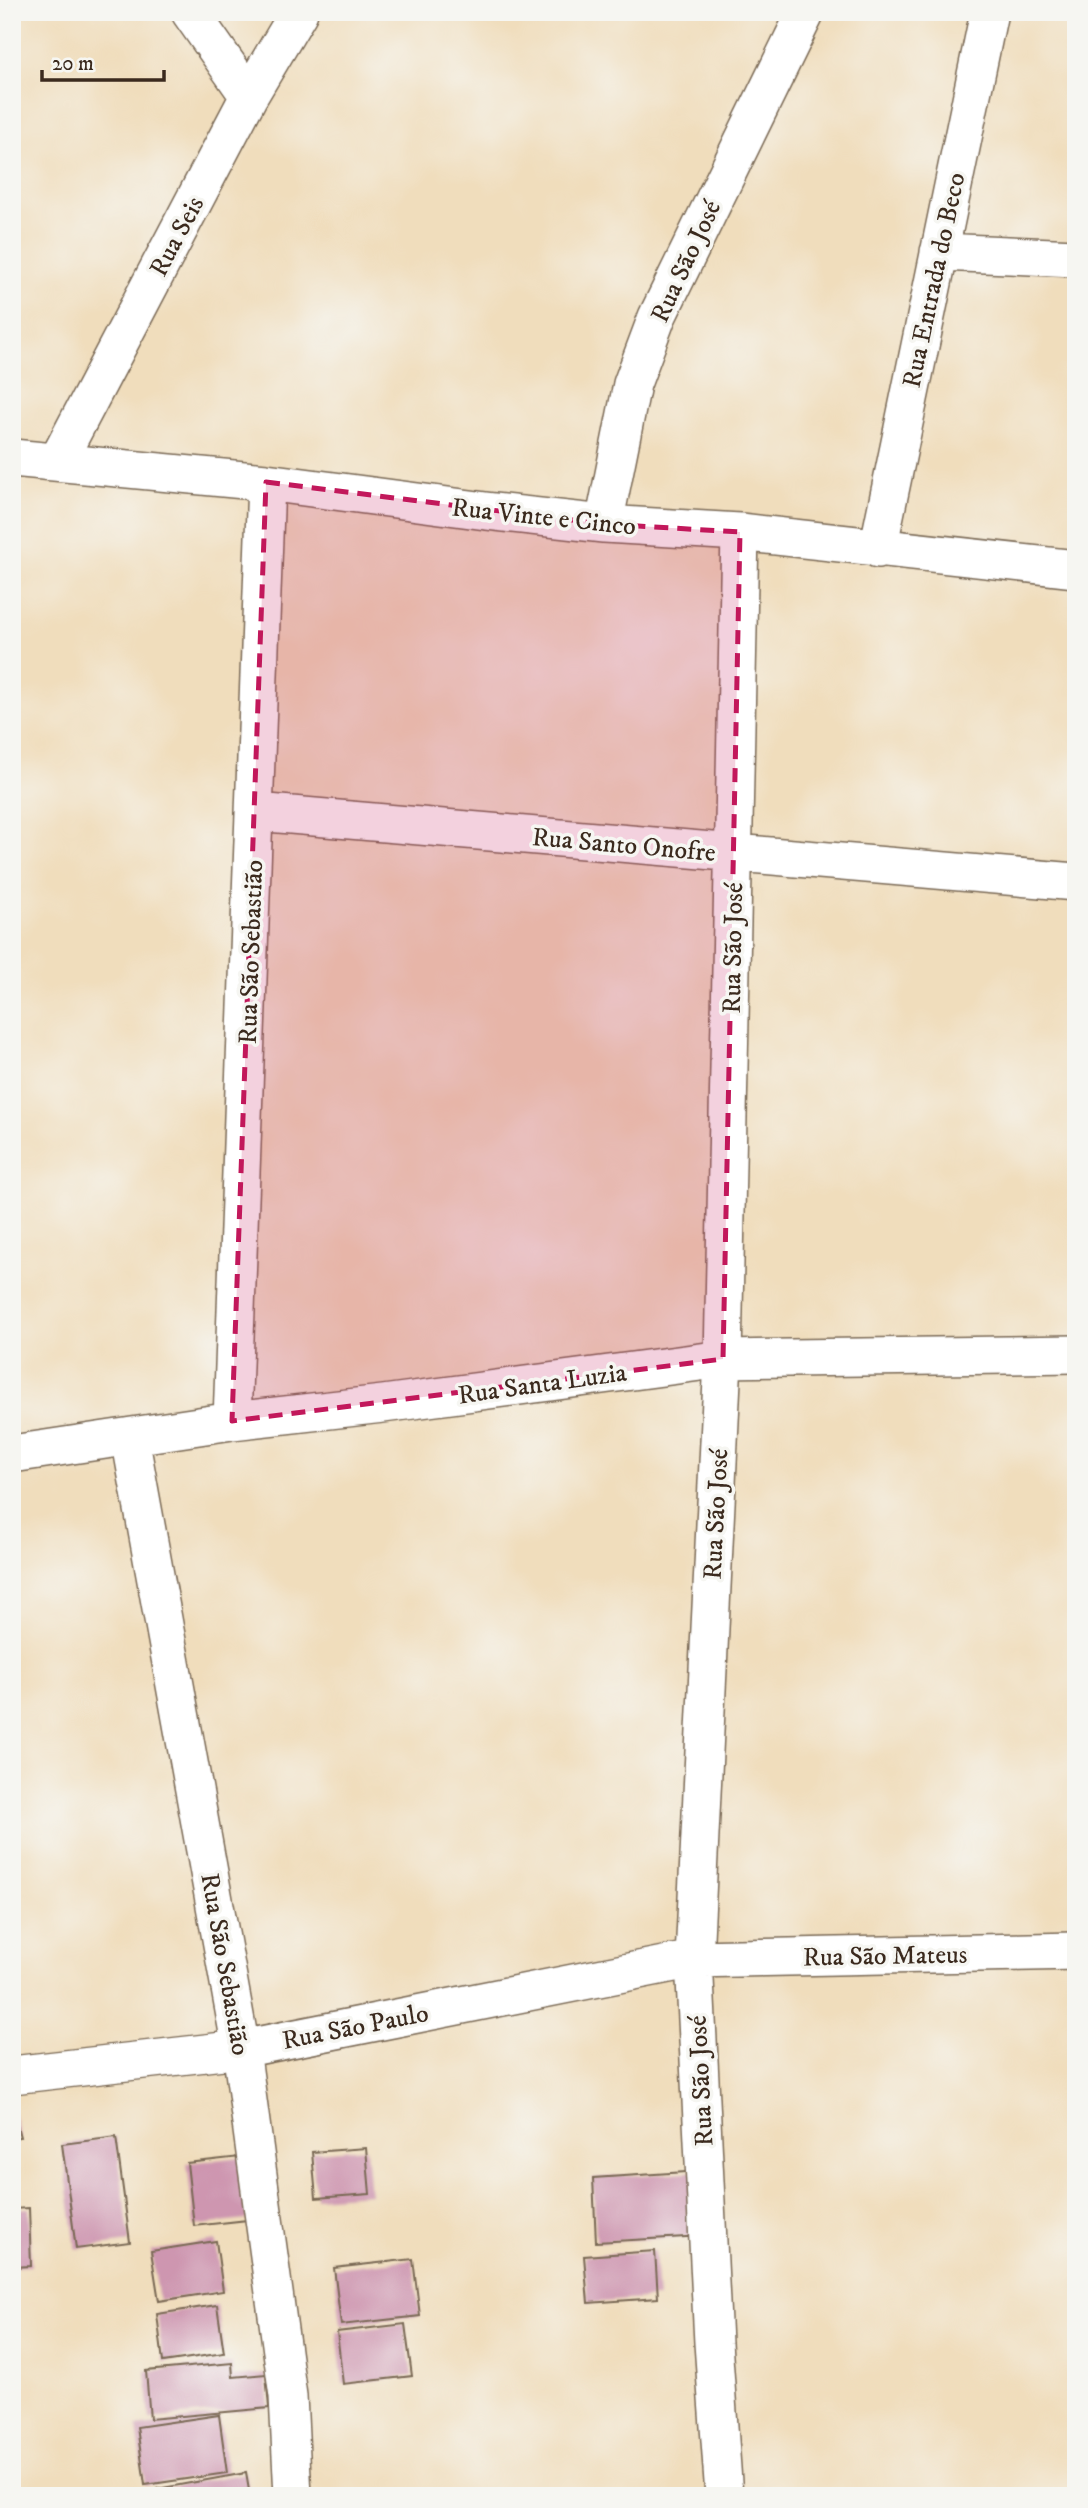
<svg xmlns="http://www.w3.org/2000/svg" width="1088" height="2508" font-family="'IM FELL DW Pica',serif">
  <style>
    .building { fill: #ce96b0 }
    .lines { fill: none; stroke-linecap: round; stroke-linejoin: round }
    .street-casing { stroke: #7a6955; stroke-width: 40 }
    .street { stroke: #fff; stroke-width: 37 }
    .marked { fill: #c2185b; fill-opacity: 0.2; stroke: #c2185b; stroke-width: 5; stroke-dasharray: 14 9; stroke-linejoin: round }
    .labels { text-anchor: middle; stroke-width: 7; stroke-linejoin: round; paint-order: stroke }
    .street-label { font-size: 26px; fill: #3b2a1e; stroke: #f6f6f2 }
  </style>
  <rect width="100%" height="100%" fill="#f6f6f2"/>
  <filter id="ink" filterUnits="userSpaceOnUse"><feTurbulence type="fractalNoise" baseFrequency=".0143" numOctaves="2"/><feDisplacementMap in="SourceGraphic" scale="14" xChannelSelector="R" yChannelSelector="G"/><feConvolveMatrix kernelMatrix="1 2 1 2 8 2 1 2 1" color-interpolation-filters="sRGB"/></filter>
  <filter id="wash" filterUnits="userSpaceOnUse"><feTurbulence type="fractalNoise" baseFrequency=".00686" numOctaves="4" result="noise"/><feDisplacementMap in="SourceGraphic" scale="28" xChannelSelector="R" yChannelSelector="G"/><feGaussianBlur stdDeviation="1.57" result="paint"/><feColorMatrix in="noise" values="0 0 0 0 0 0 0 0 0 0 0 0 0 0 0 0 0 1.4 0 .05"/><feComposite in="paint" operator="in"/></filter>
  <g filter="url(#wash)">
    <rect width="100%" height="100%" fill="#f0ddbc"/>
    <g id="blocks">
      <path class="building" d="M 12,2107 L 20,2137 L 12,2138 Z
        M 116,2137 L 130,2242 L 76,2249 L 62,2144 Z
        M 366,2148 L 370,2194 L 316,2198 L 312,2152 Z
        M 240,2157 L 247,2220 L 194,2226 L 187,2163 Z
        M 701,2171 L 704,2236 L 596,2242 L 593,2178 Z
        M 29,2208 L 31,2266 L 12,2267 L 12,2209 Z
        M 216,2241 L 223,2291 L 159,2301 L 151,2251 Z
        M 655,2251 L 658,2298 L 588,2303 L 584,2256 Z
        M 413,2259 L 420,2316 L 341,2325 L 334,2268 Z
        M 217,2305 L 224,2353 L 163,2362 L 157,2314 Z
        M 405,2324 L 412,2376 L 343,2384 L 337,2332 Z
        M 232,2363 L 233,2377 L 266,2374 L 269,2408 L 150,2419 L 146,2371 Z
        M 219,2415 L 227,2473 L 145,2485 L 137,2427 Z
        M 246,2473 L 250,2496 L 158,2496 L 157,2489 Z"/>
    </g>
  </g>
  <g filter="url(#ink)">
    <use href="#blocks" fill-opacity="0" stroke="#7a6955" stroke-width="2"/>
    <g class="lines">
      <defs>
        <path id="street" d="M 190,12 L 249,96
          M 939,252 L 1076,258
          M 12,458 L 266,482 L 486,511 L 604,524 L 740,532 L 1076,569
          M 57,462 L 249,96 L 299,12
          M 604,524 L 632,384 L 657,317 L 806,12
          M 878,549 L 989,12
          M 256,812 L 1076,882
          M 232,1421 L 266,482
          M 130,1437 L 241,2049 L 288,2396 L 293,2496
          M 12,1454 L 232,1421 L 383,1404 L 723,1359 L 1076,1354
          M 12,2075 L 241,2049 L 694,1959 L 1076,1951
          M 724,2496 L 713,2343 L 694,1959 L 723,1359 L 740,532"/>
      </defs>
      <use href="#street" class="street-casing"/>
      <use href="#street" class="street"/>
    </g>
  </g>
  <path class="marked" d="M 266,482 L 604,524 L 740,532 L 723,1359 L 232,1421 Z"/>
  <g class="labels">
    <g class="street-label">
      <text transform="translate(176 236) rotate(-62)" y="9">Rua Seis</text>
      <text transform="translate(685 261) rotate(-65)" y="9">Rua São José</text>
      <text transform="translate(933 280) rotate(-78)" y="9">Rua Entrada do Beco</text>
      <text transform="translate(544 516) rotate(6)" y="9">Rua Vinte e Cinco</text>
      <text transform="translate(624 844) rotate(5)" y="9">Rua Santo Onofre</text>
      <text transform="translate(732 948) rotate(-89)" y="9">Rua São José</text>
      <text transform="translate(250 952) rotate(-88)" y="9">Rua São Sebastião</text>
      <text transform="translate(542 1383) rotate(-8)" y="9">Rua Santa Luzia</text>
      <text transform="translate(715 1514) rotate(-87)" y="9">Rua São José</text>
      <text transform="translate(885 1955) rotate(-1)" y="9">Rua São Mateus</text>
      <text transform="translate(226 1964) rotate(80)" y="9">Rua São Sebastião</text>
      <text transform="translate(355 2026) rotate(-11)" y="9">Rua São Paulo</text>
      <text transform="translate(700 2081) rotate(-93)" y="9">Rua São José</text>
    </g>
  </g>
  <rect width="1088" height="2508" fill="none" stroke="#f6f6f2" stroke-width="42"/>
  <path d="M42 70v10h122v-10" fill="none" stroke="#3b2a1e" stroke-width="3.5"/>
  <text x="52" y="70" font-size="21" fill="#3b2a1e" stroke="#f6f6f2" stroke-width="5" paint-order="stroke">20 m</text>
</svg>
